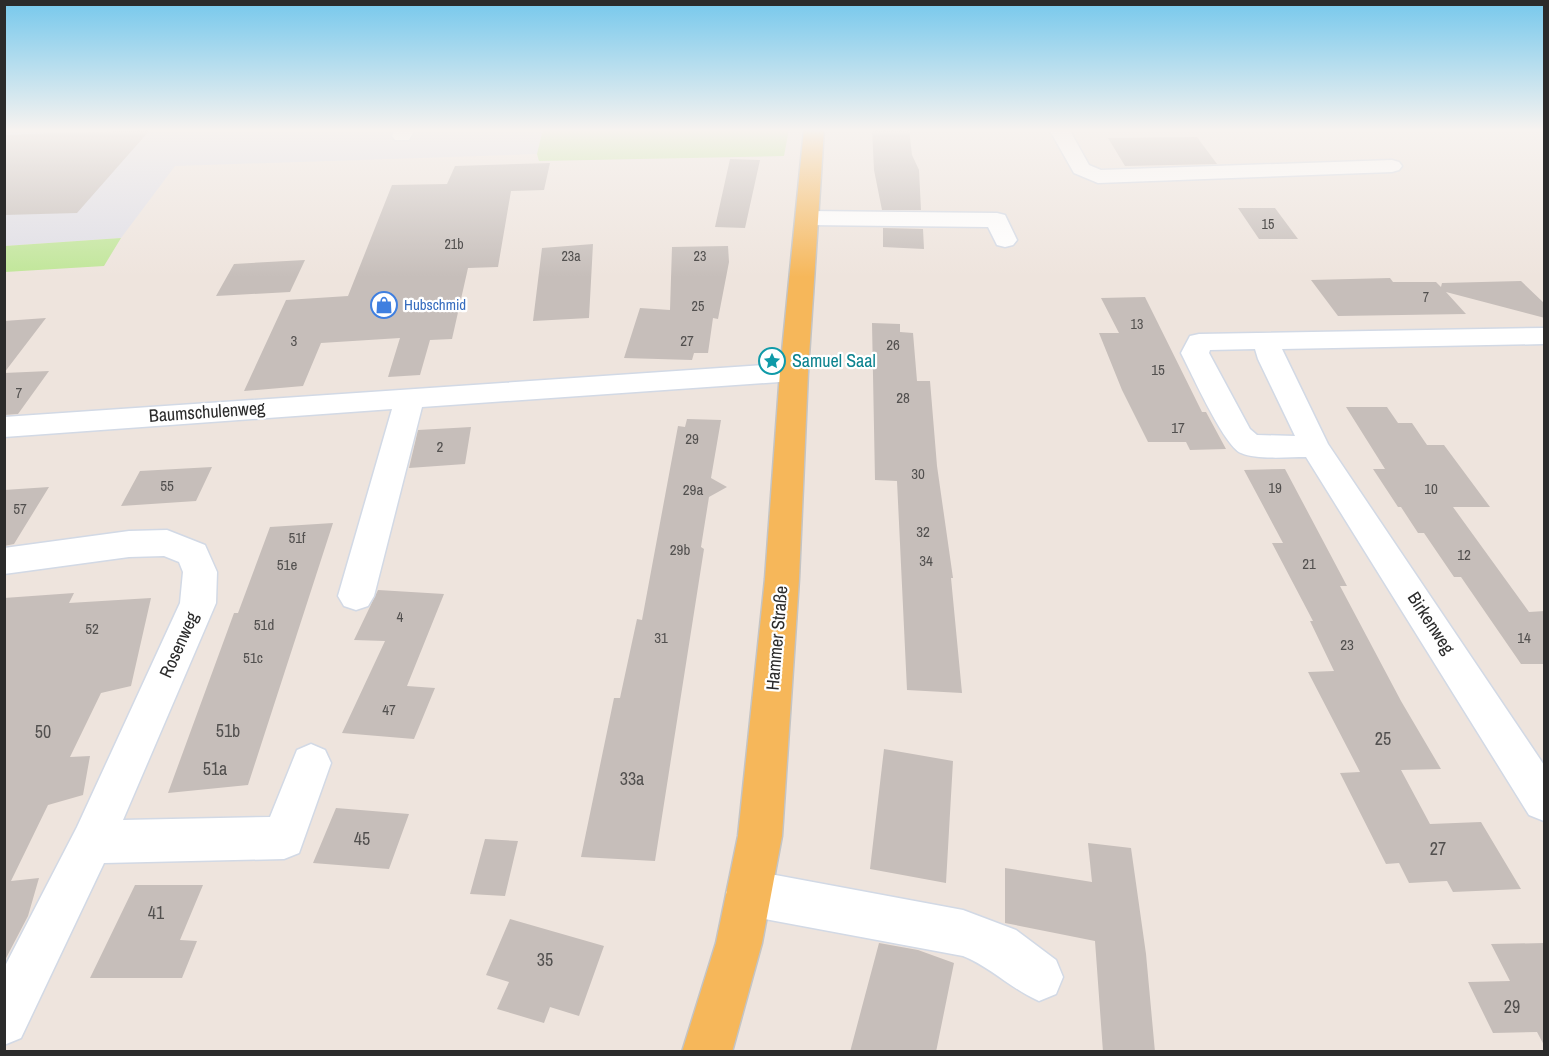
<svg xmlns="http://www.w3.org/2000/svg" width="1549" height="1056" font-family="'Archivo Narrow',sans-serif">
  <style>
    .industrial { fill: #dfdee6 }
    .green { fill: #c0e698 }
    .building { fill: #c6beba }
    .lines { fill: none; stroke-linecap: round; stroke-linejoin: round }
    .minor-casing { stroke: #d2d9e5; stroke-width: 3 }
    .major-casing { stroke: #c4c4c4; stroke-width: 3 }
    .minor { fill: #fff; fill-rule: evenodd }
    .major { fill: #f6b75a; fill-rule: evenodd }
    .labels { text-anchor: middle; stroke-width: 4.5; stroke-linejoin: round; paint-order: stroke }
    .far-number-label { font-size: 14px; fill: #52504f }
    .far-shop-label { font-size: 15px; fill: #366cbe; stroke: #fff; text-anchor: start }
    .number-label { font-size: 15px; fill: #52504f }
    .culture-label { font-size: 18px; fill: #0d838f; stroke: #fff; text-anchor: start }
    .street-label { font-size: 18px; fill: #2b2b2b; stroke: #fff }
    .near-number-label { font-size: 18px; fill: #52504f }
  </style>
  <rect width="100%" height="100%" fill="#eee4dd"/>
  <path class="industrial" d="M 5,129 L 543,129 L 537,154 L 175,166 L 121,238 L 5,246 Z"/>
  <path class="green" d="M 543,129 L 789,129 L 784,156 L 539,161 L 537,154 Z
    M 121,238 L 104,266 L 5,272 L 5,246 Z"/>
  <path class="building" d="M 872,129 L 909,129 L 912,155 L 919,170 L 921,210 L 882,210 L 874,170 Z
    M 150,130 L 77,213 L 4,215 L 4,135 Z
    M 1197,137 L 1217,164 L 1125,166 L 1108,138 Z
    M 730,159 L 760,160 L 745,228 L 715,227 Z
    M 550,163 L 544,190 L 511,191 L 498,267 L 468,268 L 452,339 L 430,340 L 420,375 L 388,377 L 400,338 L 321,343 L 303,386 L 244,391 L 286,300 L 348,296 L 392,185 L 447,184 L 455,166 Z
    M 1238,208 L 1275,208 L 1298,239 L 1259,239 Z
    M 883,228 L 923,229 L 924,249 L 883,247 Z
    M 593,244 L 589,318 L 533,321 L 542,248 Z
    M 728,246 L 729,262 L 718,319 L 713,318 L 708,353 L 694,353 L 692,360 L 624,358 L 640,308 L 670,310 L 672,247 Z
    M 305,260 L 290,292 L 216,296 L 234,264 Z
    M 1390,278 L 1393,282 L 1436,282 L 1441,287 L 1442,283 L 1521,281 L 1545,304 L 1545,318 L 1446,292 L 1466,314 L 1338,316 L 1311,280 Z
    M 1145,297 L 1202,412 L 1206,412 L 1226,449 L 1190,450 L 1186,442 L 1148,442 L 1122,390 L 1099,333 L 1119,333 L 1101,298 Z
    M 46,318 L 4,373 L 4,321 Z
    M 872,323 L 900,324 L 900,332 L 913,333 L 917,381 L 930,381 L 937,466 L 953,578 L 951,578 L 962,693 L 907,690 L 897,481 L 875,480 Z
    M 49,371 L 18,414 L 4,415 L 4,373 Z
    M 1346,407 L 1387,407 L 1398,423 L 1412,423 L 1427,445 L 1444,445 L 1490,507 L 1453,507 L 1529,612 L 1545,611 L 1545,664 L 1521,664 L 1461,577 L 1454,577 L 1424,533 L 1418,533 L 1401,507 L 1398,507 L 1373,469 L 1385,469 Z
    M 687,419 L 721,420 L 711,478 L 727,487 L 709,497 L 701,547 L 704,549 L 655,861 L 581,857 L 614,698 L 620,698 L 637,619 L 642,620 L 678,426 L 685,427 Z
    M 471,427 L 465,464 L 409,468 L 418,430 Z
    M 212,467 L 196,501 L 121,506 L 140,471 Z
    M 1285,469 L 1347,586 L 1340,586 L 1401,701 L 1441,769 L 1401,770 L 1430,824 L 1481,822 L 1521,889 L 1453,892 L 1447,881 L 1409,883 L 1399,863 L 1386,864 L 1340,773 L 1360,772 L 1308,672 L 1334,671 L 1310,621 L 1313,621 L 1272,543 L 1283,543 L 1244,470 Z
    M 49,487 L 14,544 L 4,546 L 4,490 Z
    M 333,523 L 248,785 L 168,793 L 234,613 L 238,613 L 270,527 Z
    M 378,590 L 444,594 L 407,686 L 435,688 L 414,739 L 342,733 L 385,641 L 354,640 Z
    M 74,593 L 69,603 L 151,598 L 131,686 L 101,693 L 70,757 L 90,756 L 83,795 L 48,805 L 11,881 L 39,878 L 28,916 L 4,962 L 4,598 Z
    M 884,749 L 953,761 L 946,883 L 870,869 Z
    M 336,808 L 409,814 L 389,869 L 313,863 Z
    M 485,839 L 518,841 L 505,896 L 470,894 Z
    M 1088,843 L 1131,848 L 1146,954 L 1155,1052 L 1103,1052 L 1095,941 L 1005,923 L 1005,868 L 1092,882 Z
    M 135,885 L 203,885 L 180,940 L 197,941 L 182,978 L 90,978 Z
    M 510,919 L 604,946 L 579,1016 L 550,1007 L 544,1023 L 497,1009 L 509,982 L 486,975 Z
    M 879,943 L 918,950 L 954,963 L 936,1052 L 850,1052 Z
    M 1545,943 L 1545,1047 L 1537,1032 L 1493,1033 L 1468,982 L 1510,981 L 1491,944 Z"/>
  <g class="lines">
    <defs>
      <path id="minor" d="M 395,129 L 415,129 L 409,140 L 395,140 L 392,136 Z
        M 1049,129 L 1069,129 L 1089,165 L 1101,170 L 1392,160 L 1399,162 L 1402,166 L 1399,170 L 1392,172 L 1098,183 L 1074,173 Z
        M 808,211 L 997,213 L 1005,215 L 1017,240 L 1013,245 L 1005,247 L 997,245 L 988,227 L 808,225 L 800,223 L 797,218 L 800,213 Z
        M 1544,328 L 1544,344 L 1282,349 L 1328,444 L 1544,765 L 1544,821 L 1529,815 L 1306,457 C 1288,457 1257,460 1241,453 C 1224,446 1191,372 1181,353 L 1190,336 L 1199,334 ZM 1255,349 L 1258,359 L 1295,436 L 1257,435 L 1250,429 L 1209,353 L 1210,350 Z
        M 794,363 L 804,366 L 808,372 L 804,378 L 794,381 L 422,407 L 374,596 L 368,606 L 356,610 L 344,606 L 338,596 L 392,409 L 4,437 L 4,417 Z
        M 167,530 L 205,545 L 217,572 L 216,603 L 123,820 L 270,817 L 297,750 L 311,744 L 325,750 L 331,763 L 299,853 L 284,859 L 104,863 L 21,1038 L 4,1045 L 4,968 L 77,827 L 180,603 L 183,572 L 179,562 L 164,556 L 129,557 L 4,574 L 4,548 L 129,531 Z
        M 749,870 L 963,910 L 1016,930 L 1056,960 L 1063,977 L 1056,994 L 1039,1001 C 1011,989 991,967 963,956 L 749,916 L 733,909 L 726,893 L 733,877 Z"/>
      <path id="major" d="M 804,129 L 824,129 L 808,372 L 799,579 L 782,836 L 762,943 L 732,1052 L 682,1052 L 716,943 L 738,836 L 765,579 L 780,372 Z"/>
    </defs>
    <use href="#minor" class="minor-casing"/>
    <use href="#major" class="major-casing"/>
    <use href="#minor" class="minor"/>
    <use href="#major" class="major"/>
  </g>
  <linearGradient id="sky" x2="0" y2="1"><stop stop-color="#76c8ec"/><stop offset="0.47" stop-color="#f7f3f0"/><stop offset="1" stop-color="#f7f3f0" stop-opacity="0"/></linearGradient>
  <rect width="1549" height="277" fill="url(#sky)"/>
  <defs>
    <symbol id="shop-ring" viewBox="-11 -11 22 22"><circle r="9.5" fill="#fff" stroke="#3f7fe0" stroke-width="1.5"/><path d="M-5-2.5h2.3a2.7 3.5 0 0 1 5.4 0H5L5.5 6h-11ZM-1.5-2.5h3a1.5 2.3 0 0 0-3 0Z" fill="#3f7fe0"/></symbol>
    <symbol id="sight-ring" viewBox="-11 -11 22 22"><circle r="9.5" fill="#fff" stroke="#0f9aa8" stroke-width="1.5"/><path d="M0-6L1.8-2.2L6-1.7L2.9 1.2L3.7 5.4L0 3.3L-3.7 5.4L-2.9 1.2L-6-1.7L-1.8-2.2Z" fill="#0f9aa8"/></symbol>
  </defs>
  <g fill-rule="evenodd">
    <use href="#shop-ring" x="369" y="290" width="30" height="30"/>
    <use href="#sight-ring" x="757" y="346" width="30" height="30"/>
  </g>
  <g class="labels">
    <g class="far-number-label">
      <text x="1268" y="229">15</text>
      <text x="454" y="249">21b</text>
      <text x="571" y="261">23a</text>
      <text x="700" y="261">23</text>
      <text x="1426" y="302">7</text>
      <text x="698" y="311">25</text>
      <text x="1137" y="329">13</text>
    </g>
    <g class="far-shop-label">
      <text x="404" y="310">Hubschmid</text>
    </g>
    <g class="number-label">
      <text x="294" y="346">3</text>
      <text x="687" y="346">27</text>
      <text x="893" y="350">26</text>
      <text x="1158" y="375">15</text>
      <text x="19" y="398">7</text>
      <text x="903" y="403">28</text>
      <text x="1178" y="433">17</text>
      <text x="692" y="444">29</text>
      <text x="440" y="452">2</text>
      <text x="918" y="479">30</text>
      <text x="167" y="491">55</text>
      <text x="1275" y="493">19</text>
      <text x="1431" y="494">10</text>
      <text x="693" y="495">29a</text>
      <text x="20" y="514">57</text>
      <text x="923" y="537">32</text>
      <text x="297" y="543">51f</text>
      <text x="680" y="555">29b</text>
      <text x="1464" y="560">12</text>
      <text x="926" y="566">34</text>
      <text x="1309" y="569">21</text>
      <text x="287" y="570">51e</text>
      <text x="400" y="622">4</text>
      <text x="264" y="630">51d</text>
      <text x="92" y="634">52</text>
      <text x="661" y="643">31</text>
      <text x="1524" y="643">14</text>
      <text x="1347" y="650">23</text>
      <text x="253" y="663">51c</text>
      <text x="389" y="715">47</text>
    </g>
    <g class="culture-label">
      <text x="792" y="367">Samuel Saal</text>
    </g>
    <g class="street-label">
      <text transform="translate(207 412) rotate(-4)" y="6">Baumschulenweg</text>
      <text transform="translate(1431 623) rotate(57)" y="6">Birkenweg</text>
      <text transform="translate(777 638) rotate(-85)" y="6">Hammer Straße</text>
      <text transform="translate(179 645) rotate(-66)" y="6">Rosenweg</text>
    </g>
    <g class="near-number-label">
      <text x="228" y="737">51b</text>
      <text x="43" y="738">50</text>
      <text x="1383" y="745">25</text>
      <text x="215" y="775">51a</text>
      <text x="632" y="785">33a</text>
      <text x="362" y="845">45</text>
      <text x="1438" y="855">27</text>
      <text x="156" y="919">41</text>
      <text x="545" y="966">35</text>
      <text x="1512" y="1013">29</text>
    </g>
  </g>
  <rect width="1549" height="1056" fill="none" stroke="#2b2b2b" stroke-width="12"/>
</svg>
